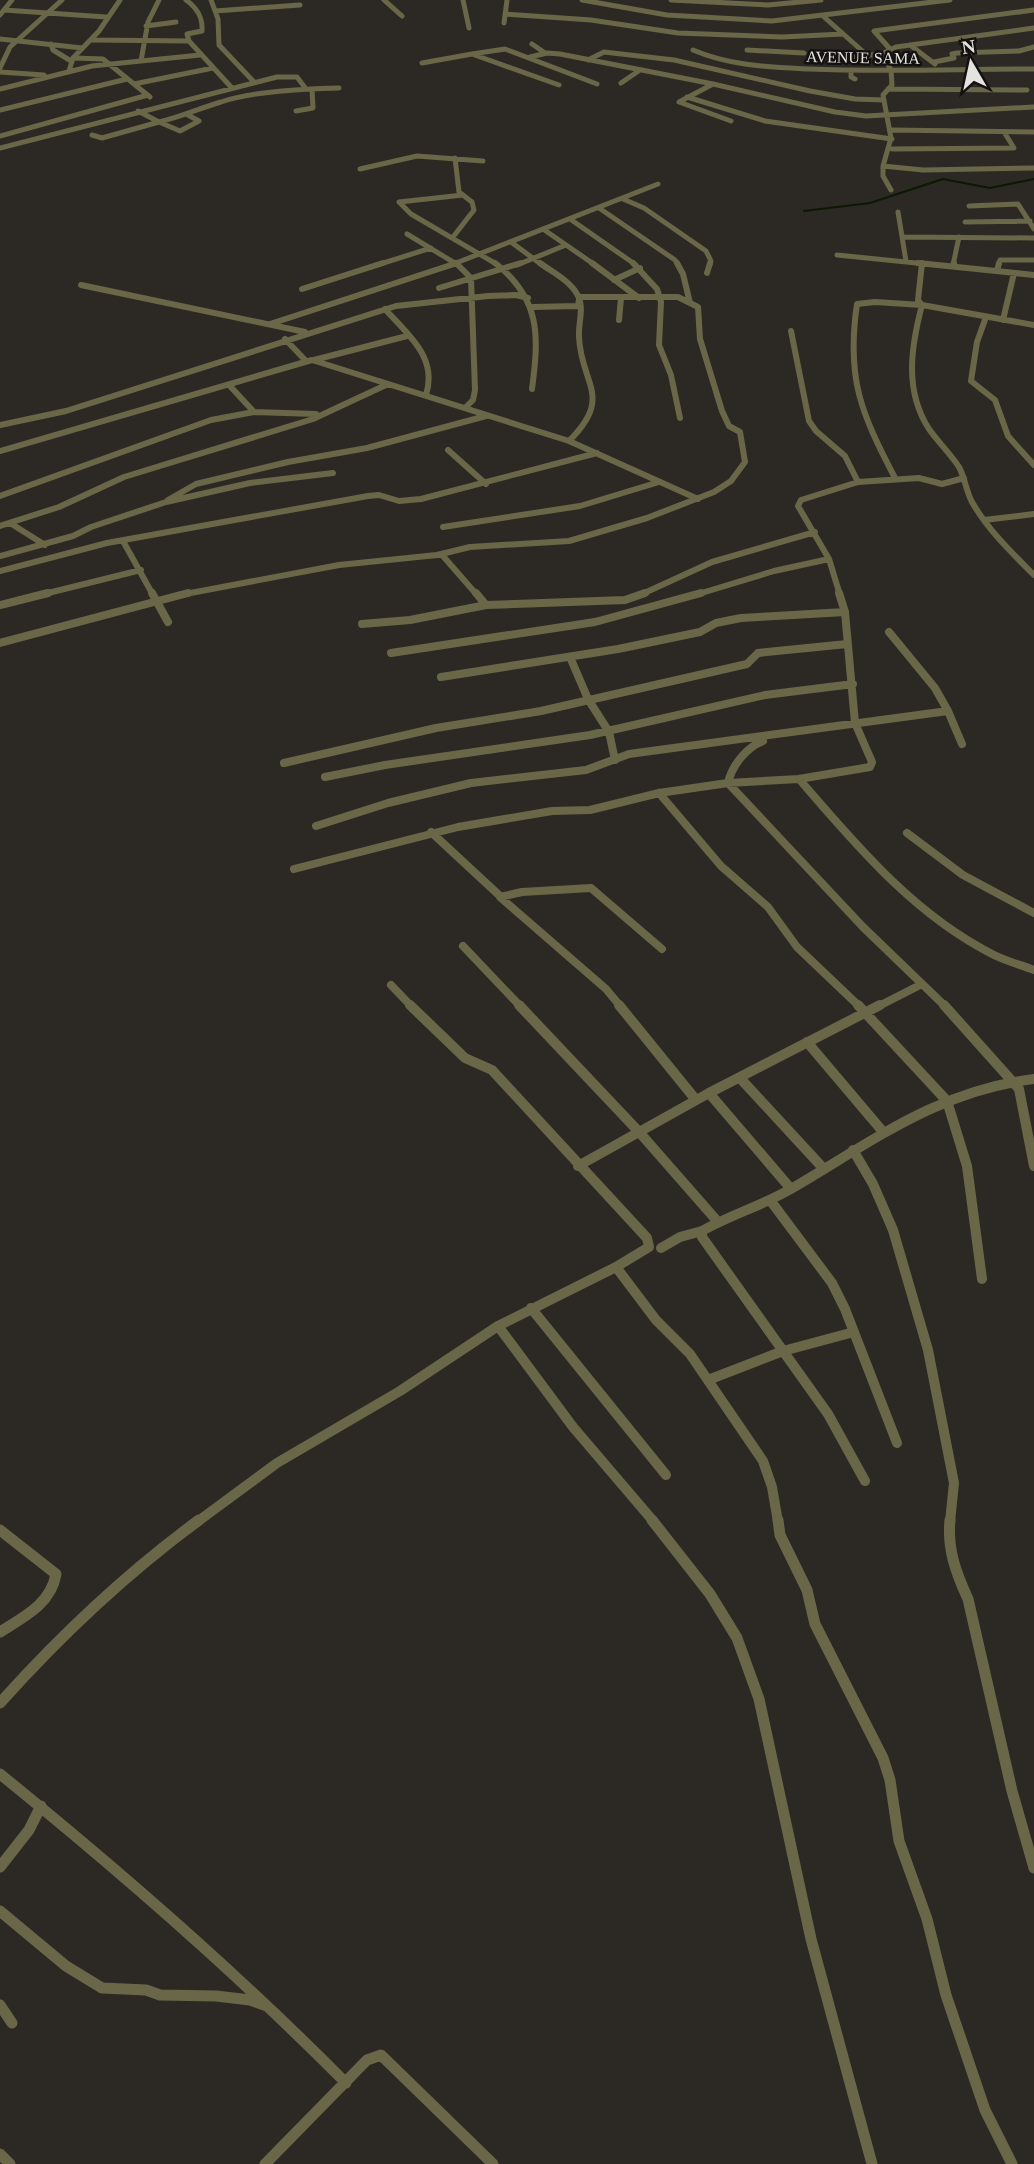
<svg xmlns="http://www.w3.org/2000/svg" width="1034" height="2164" font-family="'Times New Roman',serif">
  <style>
    .lines { fill: none; stroke-linecap: round; stroke-linejoin: round }
    .stream { stroke: #0a1900; stroke-width: 2 }
    .street-far4 { stroke: #6a6748; stroke-width: 5 }
    .street-far3 { stroke: #6a6748; stroke-width: 6 }
    .street-far2 { stroke: #6a6748; stroke-width: 8 }
    .street-far1 { stroke: #6a6748; stroke-width: 10 }
    .street { stroke: #6a6748; stroke-width: 11 }
    .labels { text-anchor: middle; stroke-width: 5; stroke-linejoin: round; paint-order: stroke }
    .far-street-label { font-size: 16px; fill: #e5e3e0; stroke: #131210 }
  </style>
  <rect width="100%" height="100%" fill="#2c2925"/>
  <g class="lines">
    <path class="stream" d="M 804,211 L 870,203 L 943,179 L 990,188 L 1034,179"/>
    <path class="street-far4" d="M 186,0 C 197,8 203,17 202,31 L 187,34 L 189,41 L 231,87
      M 211,0 L 218,19 L 219,45 L 254,82
      M 384,0 L 402,16
      M 463,0 L 469,28
      M 582,0 L 667,15 L 772,21 L 950,0
      M 671,0 L 768,5 L 821,0
      M 4,10 L 106,17
      M 215,11 L 300,5
      M 505,14 L 591,20 L 678,33 L 782,37 L 843,34
      M 0,15 L 12,0
      M 823,16 L 868,56
      M 504,23 L 507,0
      M 146,26 L 176,22
      M 0,39 L 82,48
      M 92,40 L 189,41
      M 51,44 L 53,50 L 71,61
      M 532,44 L 545,53
      M 910,45 L 935,64
      M 890,49 L 874,31 L 1034,10
      M 693,50 C 730,66 769,67 809,69 C 884,72 959,69 1034,69
      M 747,50 L 804,53
      M 882,54 L 891,70 L 892,85 L 883,95 L 891,138 L 883,166 L 923,170 L 1034,168
      M 530,57 L 547,53 L 560,54 L 713,84
      M 73,58 L 103,59 L 150,97
      M 588,60 L 604,52 L 674,60 L 810,91 L 855,99 L 884,100
      M 808,60 L 882,54 L 896,47 L 1034,28
      M 141,61 L 148,22 L 159,0
      M 934,62 L 954,58 L 952,54 L 957,53 L 1019,51 L 1034,47
      M 422,63 L 472,54
      M 0,68 L 10,47 L 62,0
      M 851,70 L 851,77 L 855,79
      M 69,71 L 73,58 L 99,31 L 120,0
      M 0,72 L 44,75
      M 621,83 L 640,70
      M 134,84 L 213,68
      M 559,85 L 472,54 L 505,49 L 597,84
      M 0,89 L 92,66 L 200,55
      M 888,89 L 1027,90
      M 687,97 L 765,121 L 892,139
      M 0,110 L 127,79
      M 138,111 L 159,122 C 181,117 200,108 221,102 C 253,91 305,89 339,88
      M 296,111 L 313,108 L 312,89
      M 731,121 L 679,102 L 713,84 L 835,112 L 866,116 L 1034,107
      M 892,130 L 1034,132
      M 92,135 L 102,138 L 159,122 L 180,131 L 199,121 L 188,115
      M 0,136 L 148,95
      M 0,148 L 277,77 L 297,77 L 306,89
      M 892,149 L 1014,148 L 1004,132
      M 883,166 L 883,176 L 891,190
      M 360,169 L 417,156 L 483,161
      M 463,195 L 399,202 L 411,214 L 498,265
      M 623,199 L 644,208 L 706,251 L 711,261 L 710,265
      M 969,206 L 1018,204 L 1034,229
      M 599,208 L 675,260 L 678,265
      M 898,212 L 906,261
      M 570,219 L 636,265
      M 965,222 L 1030,221
      M 543,229 L 595,265
      M 407,234 L 458,265
      M 453,237 L 474,210 L 472,202 L 459,192 L 455,158
      M 904,237 L 1034,238
      M 511,242 L 542,265
      M 837,255 L 936,265
      M 377,265 L 431,248
      M 451,265 L 658,184
      M 517,265 L 566,245
      M 953,265 L 959,237
      M 999,265 L 1000,260 L 1034,260"/>
    <path class="street-far3" d="M 456,263 L 471,278 L 475,390 L 473,400 L 465,408
      M 495,263 C 541,299 539,336 532,389
      M 540,263 C 552,272 570,281 577,294 C 585,307 578,323 579,337 C 581,385 614,396 569,441
      M 592,263 L 639,298
      M 633,263 L 657,289 L 661,302 L 659,345 L 671,375 L 680,418
      M 677,263 L 683,274 L 690,303
      M 918,263 L 1034,275
      M 922,263 L 918,300 L 922,305 L 1034,325
      M 953,266 L 954,263
      M 997,271 L 999,263
      M 707,273 L 710,263
      M 614,280 L 640,268
      M 81,285 L 305,332
      M 439,288 L 521,263
      M 302,289 L 383,263
      M 533,307 L 578,306 L 579,299
      M 385,309 C 408,335 438,357 426,395
      M 986,317 L 977,342 L 971,381 L 995,400 L 1008,436 L 1034,465
      M 619,320 L 621,298
      M 1003,320 L 1014,273
      M 270,324 L 457,263
      M 791,331 L 809,421 L 816,431 L 845,456 L 858,482
      M 285,339 L 306,361
      M 314,360 L 407,336
      M 229,385 L 254,412
      M 0,425 L 66,411 L 396,306 L 488,296 L 516,295 L 528,298
      M 448,450 L 486,484
      M 0,451 L 312,360 L 569,441 L 698,499
      M 895,478 C 861,413 846,378 857,304 L 875,302 L 922,305 C 911,347 904,390 929,429 C 938,442 950,453 959,467 C 965,478 966,491 972,502 C 988,530 1011,552 1034,575
      M 0,496 L 211,420 L 254,412 L 316,414
      M 168,500 L 196,484 L 288,462 L 367,448 L 486,416
      M 984,520 L 1034,514
      M 10,523 L 45,545
      M 0,526 L 59,507 L 124,477 L 313,419 L 388,384
      M 443,527 L 580,506 L 659,482
      M 123,541 L 153,595
      M 0,556 L 73,536 L 91,527 L 166,502 L 250,483 L 333,473
      M 443,556 L 477,595
      M 829,559 L 840,595
      M 0,571 L 107,543 L 368,496 L 379,495 L 399,501 L 421,499 L 597,453
      M 40,595 L 141,570
      M 180,595 L 339,565 L 437,555 L 470,547 L 569,541 L 647,518 L 714,492 L 731,481 L 745,462 L 740,432 L 729,426 L 722,411 L 700,339 L 698,307 L 678,297 L 580,297
      M 640,595 L 712,562 L 815,532
      M 695,595 L 774,571 L 829,559 L 798,506 L 801,500 L 858,482 L 919,478 L 942,484 L 964,478"/>
    <path class="street-far2" d="M 152,593 L 168,622
      M 476,593 L 486,605
      M 0,605 L 48,593
      M 362,624 L 410,620 L 486,605 L 625,600 L 645,593
      M 0,643 L 188,593
      M 391,653 L 595,622 L 701,593
      M 570,657 L 588,699 L 609,732 L 615,760
      M 441,677 L 618,649 L 700,632 L 716,623 L 741,618 L 845,612
      M 948,711 L 962,744
      M 763,741 C 747,747 732,765 728,783 L 863,927 L 946,1007
      M 284,763 L 436,728 L 541,711 L 747,664 L 758,653 L 847,644
      M 325,777 L 385,765 L 590,735 L 765,695 L 853,684
      M 799,779 C 856,845 914,915 994,955 C 1006,961 1021,965 1034,970
      M 659,793 L 721,866 L 768,907 L 797,947 L 860,1007
      M 316,826 L 388,803 L 471,783 L 586,770 L 629,754 L 948,711 L 935,688 L 889,632
      M 431,832 L 500,896
      M 907,833 L 963,875 L 1034,913
      M 294,869 L 458,827 L 552,811 L 590,810 L 659,793 L 728,783 L 799,779 L 870,767 L 872,762 L 855,723 L 845,612 L 839,593
      M 463,946 L 521,1007
      M 391,985 L 412,1007
      M 621,1007 L 606,989 L 500,897 L 522,892 L 591,888 L 662,949
      M 877,1007 L 922,984"/>
    <path class="street-far1" d="M 519,1005 L 640,1133 L 718,1222
      M 619,1005 L 696,1100
      M 858,1005 L 947,1101 L 967,1166 L 982,1279
      M 944,1005 L 1019,1089 L 1034,1166
      M 807,1042 L 884,1133
      M 740,1078 L 823,1168
      M 709,1093 L 791,1189
      M 853,1150 L 873,1184 L 893,1230 L 928,1350 L 954,1483 L 950,1522
      M 578,1166 L 709,1093 L 880,1005
      M 770,1200 L 832,1283 L 845,1309 L 897,1443
      M 661,1248 L 680,1237 L 702,1231
      M 616,1267 L 656,1320 L 690,1354 L 763,1461 L 772,1487 L 778,1522
      M 531,1308 L 666,1475
      M 498,1326 L 573,1427 L 654,1522
      M 708,1380 L 783,1351 L 854,1332
      M 865,1481 L 828,1414 L 702,1237 L 702,1231 C 730,1215 761,1206 789,1190 C 872,1142 936,1091 1034,1079
      M 197,1522 L 277,1463 L 400,1391 L 498,1326 L 616,1267 L 649,1247 L 647,1238 L 492,1070 L 465,1058 L 410,1005"/>
    <path class="street" d="M 652,1520 L 710,1594 L 737,1638 L 759,1699 L 811,1939 L 872,2164
      M 778,1520 L 780,1535 L 807,1590 L 815,1624 L 883,1758 L 890,1780 L 899,1841 L 927,1919 L 946,1995 L 985,2110 L 1012,2164
      M 950,1520 C 947,1549 956,1573 968,1599 L 1012,1791 L 1034,1868
      M 0,1530 L 56,1574 C 51,1604 24,1617 0,1632
      M 0,1703 C 60,1636 127,1573 199,1520
      M 0,1774 C 121,1872 237,1973 346,2083
      M 0,1867 L 29,1830 L 41,1806
      M 0,1911 L 66,1966 L 102,1988 L 146,1990 L 160,1995 L 216,1996 L 250,2000 L 267,2006
      M 0,2005 L 12,2023
      M 0,2154 L 10,2164
      M 265,2164 L 367,2060 L 381,2055 L 493,2164"/>
  </g>
  <g class="labels">
    <g class="far-street-label">
      <text transform="translate(863 57) rotate(1)" y="6">AVENUE SAMA</text>
    </g>
  </g>
  <g transform="translate(971 63) rotate(351)" stroke="#131210" stroke-width="5" paint-order="stroke">
  <path d="M0-5L12 26L0 18L-12 26Z" fill="#e5e3e0"/>
  <text y="-10" font-size="19" font-weight="bold" text-anchor="middle" fill="#e5e3e0">N</text>
  </g>
</svg>
